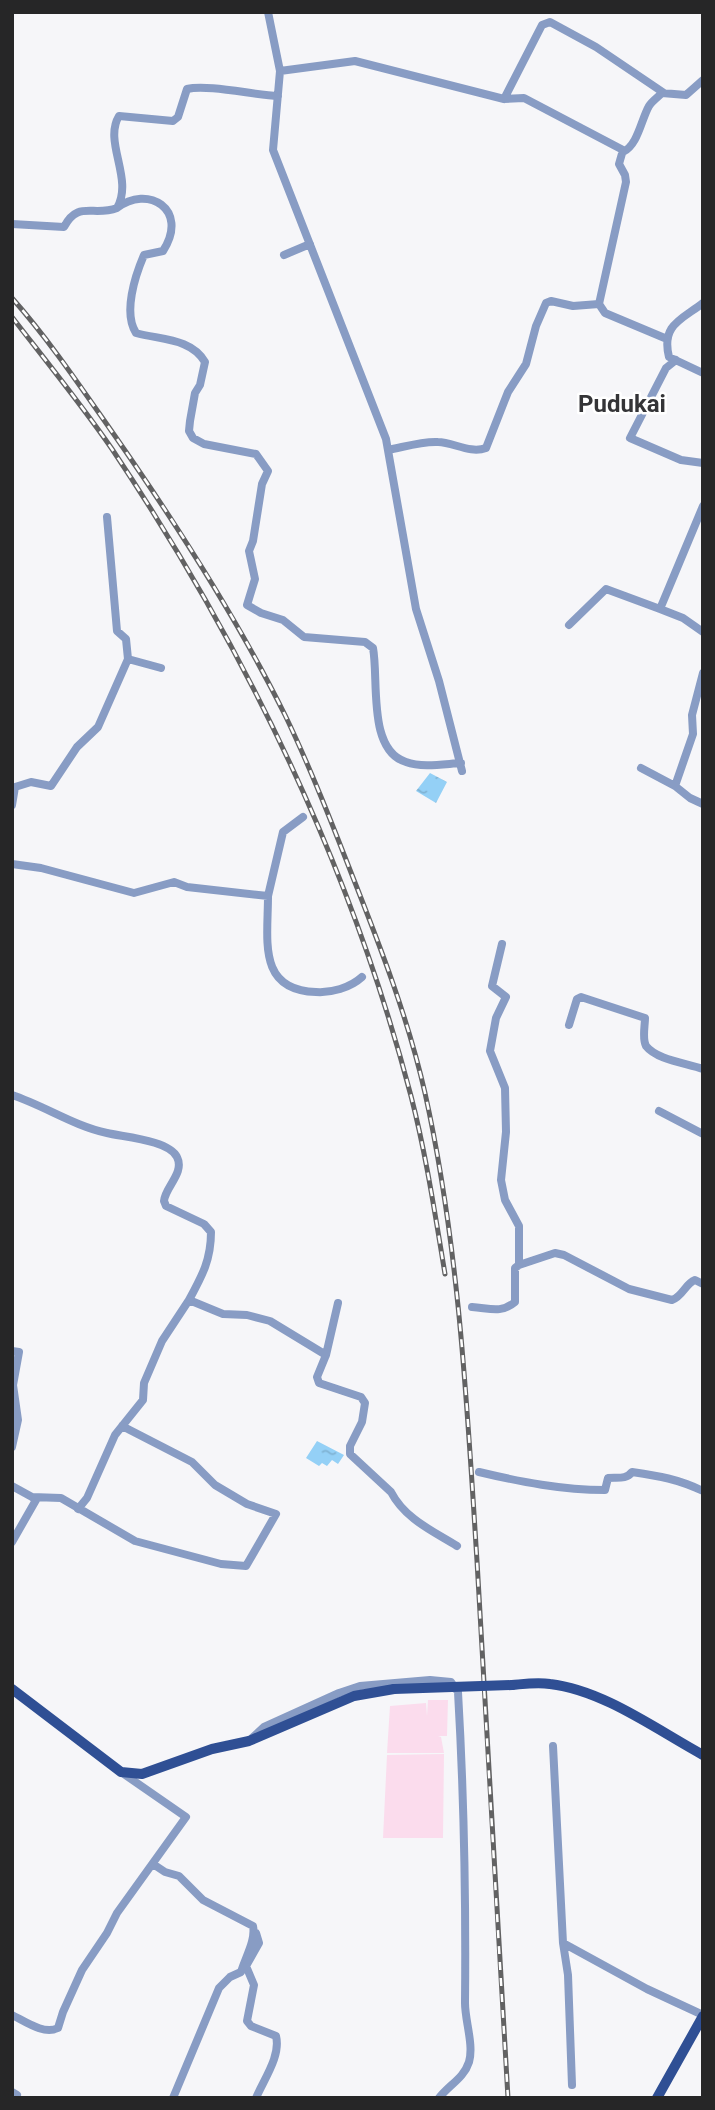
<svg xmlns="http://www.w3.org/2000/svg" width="715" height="2110" font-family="Roboto,sans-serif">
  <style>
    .park { fill: #fbdced }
    .water { fill: url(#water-ripples) }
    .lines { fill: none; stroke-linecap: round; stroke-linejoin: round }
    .minor { stroke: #889cc4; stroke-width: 8 }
    .major { stroke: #2f4f94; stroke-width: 10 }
    .rail-casing { stroke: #626263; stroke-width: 5 }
    .rail { stroke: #fff; stroke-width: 2.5; stroke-dasharray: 8; stroke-linecap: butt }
    .major-bridge { stroke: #2f4f94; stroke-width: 10 }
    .labels { text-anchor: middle; stroke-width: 5; stroke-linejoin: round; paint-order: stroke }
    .quarter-label { font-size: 24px; font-weight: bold; fill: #343437; stroke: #fff }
  </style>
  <defs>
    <pattern id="water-ripples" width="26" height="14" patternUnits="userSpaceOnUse" patternTransform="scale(1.75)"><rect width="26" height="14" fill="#94d0f6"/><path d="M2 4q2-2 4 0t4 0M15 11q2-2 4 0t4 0" fill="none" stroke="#7fb2d3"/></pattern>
  </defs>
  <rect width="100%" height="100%" fill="#f6f6f9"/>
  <path class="park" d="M 428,1700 L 448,1700 L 447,1736 L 438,1736 L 441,1737 L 444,1753 L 387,1753 L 390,1706 L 426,1703 L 427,1716 Z
    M 444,1754 L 443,1838 L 383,1838 L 387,1755 Z"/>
  <path class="water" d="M 430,773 L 447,782 L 436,803 L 416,791 Z
    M 317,1441 L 344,1455 L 338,1464 L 332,1460 L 327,1466 L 322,1463 L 319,1466 L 306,1458 Z"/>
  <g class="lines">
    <path class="minor" d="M 268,12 L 280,71 L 273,150 L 386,439 L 416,609 L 439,681 L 462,771
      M 280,71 L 355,61 L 504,99 L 524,98 L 623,150 L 619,164 L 625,175 L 626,182 L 599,304 L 605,313 L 667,339
      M 504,99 L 542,25 L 550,22 L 596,47 L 664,93
      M 623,152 C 638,145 641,120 649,106 C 652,101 658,97 662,93 L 686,95 L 703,80
      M 117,208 C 147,184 190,209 163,251 L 144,255 C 135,276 123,313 136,333 C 161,340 191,338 205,362 L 200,385 L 195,393 L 190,421 L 189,431 L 193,438 L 204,444 L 256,454 L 268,471 L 262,484 L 253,541 L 249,551 L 255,579 L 247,605 L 261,613 L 283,620 L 304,637 L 365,642 L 373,648 C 379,679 367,750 406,762 C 422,768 444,764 461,763
      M 12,224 L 64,227 C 78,200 93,217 117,208 C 134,179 103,142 119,116 L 173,121 L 178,117 L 187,89 C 207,84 254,95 278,96
      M 284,255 L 310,244
      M 703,303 C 681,320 661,325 669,357 L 703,373
      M 676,360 L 666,368 L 630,438 L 681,460 L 703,463
      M 388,450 C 404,447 422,441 438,442 C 453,442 470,454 486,448 L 508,392 L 526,364 L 536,326 L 546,303 L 551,301 L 573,306 L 599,304
      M 660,609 L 683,618 L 703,632
      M 569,625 L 606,589 L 660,609 L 703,506
      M 128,659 L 161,668
      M 703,673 L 692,715 L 693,734 L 675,786 L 690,798 L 703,804
      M 641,768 L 675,786
      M 12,805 L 15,787 L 31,782 L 51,786 L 77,747 L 98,727 L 128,659 L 126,639 L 117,631 L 107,517
      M 12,864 L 41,868 L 134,893 L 174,882 L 187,887 L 268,896 L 283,832 L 303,817
      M 268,896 C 268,940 257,990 316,992 C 331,993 350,988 362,977
      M 502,944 L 492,986 L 506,997 L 496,1018 L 490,1051 L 505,1088 L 506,1132 L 501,1180 L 505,1200 L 519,1226 L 519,1265
      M 569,1025 L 577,999 L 581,997 L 645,1018 C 645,1026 642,1039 646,1046 C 657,1060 686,1063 703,1069
      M 12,1095 C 45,1106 74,1126 107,1133 C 123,1137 169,1140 177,1157 C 185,1173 165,1187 164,1201 L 166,1206 L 204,1224 L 211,1232 C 211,1260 202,1276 189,1300
      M 659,1111 L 703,1134
      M 472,1307 C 489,1308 501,1314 515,1302 L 515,1268 L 519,1265 L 555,1253 L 564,1255 L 629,1289 L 672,1300 C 683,1296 685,1284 695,1280 L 703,1284
      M 12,1351 L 19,1352 L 13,1385 L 18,1420 L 12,1447
      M 326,1355 L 338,1303
      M 479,1472 C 521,1482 562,1490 605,1490 L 608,1478 C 617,1477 626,1480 632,1472 C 659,1476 678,1479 703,1491
      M 12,1486 L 32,1497 L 61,1498 L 135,1541 L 221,1564 L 246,1566 L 276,1514 L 247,1504 L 215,1485 L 192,1462 L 122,1426
      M 78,1509 L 87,1498 L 115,1435 L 143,1400 L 144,1383 L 162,1341 L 189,1300 L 223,1314 L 247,1315 L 270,1321 L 326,1355 L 317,1377 L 319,1383 L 361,1397 L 365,1403 L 362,1422 L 350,1446 L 350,1454 L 391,1492 C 405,1519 433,1531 457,1546
      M 12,1542 L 36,1500 L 32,1497
      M 251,1739 L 264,1727 L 339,1693 L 360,1686 L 430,1680 L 451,1682 L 458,1692 C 464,1796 466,1899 465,2003 C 465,2021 474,2045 469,2062 C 464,2078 449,2085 439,2098
      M 553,1746 L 563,1943 L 647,1989 L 703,2015
      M 153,1864 L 165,1872 L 179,1876 L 203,1900 L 253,1926 C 256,1940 245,1958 241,1972 L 230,1977 L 219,1988 L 173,2098
      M 256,1933 L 259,1943 L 246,1966 L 254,1985 L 247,2021 L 251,2026 L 276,2036 C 281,2056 264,2079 256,2098
      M 563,1943 L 568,1975 L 572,2085
      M 12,2015 C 26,2022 44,2035 58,2028 L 63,2012 L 82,1970 L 107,1933 L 117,1913 L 186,1817 L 121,1772
      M 12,2092 L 17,2095 L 15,2098"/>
    <path class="major" d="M 512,1685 C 524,1684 537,1682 550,1684 C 603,1690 657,1730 703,1755
      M 12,1689 L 121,1772 L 142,1774 L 212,1749 L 249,1741 L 354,1696 L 394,1689
      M 657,2098 L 703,2016"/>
    <defs>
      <path id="rail" d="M 12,298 C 50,341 82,389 115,436 C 177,525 237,618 285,715 C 310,767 331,821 352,875 C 380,946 408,1018 425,1093 C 459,1246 467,1405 477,1561 C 487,1740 497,1919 508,2098
        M 12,317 C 46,361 81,404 112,449 C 245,648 350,864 411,1096 C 426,1154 435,1214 445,1274"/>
    </defs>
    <use href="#rail" class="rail-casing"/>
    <use href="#rail" class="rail"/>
    <path class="major-bridge" d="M 394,1689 L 512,1685"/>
  </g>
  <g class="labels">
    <g class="quarter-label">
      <text x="622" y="412">Pudukai</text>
    </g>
  </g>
  <rect width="715" height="2110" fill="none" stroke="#262627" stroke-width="28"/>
</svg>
